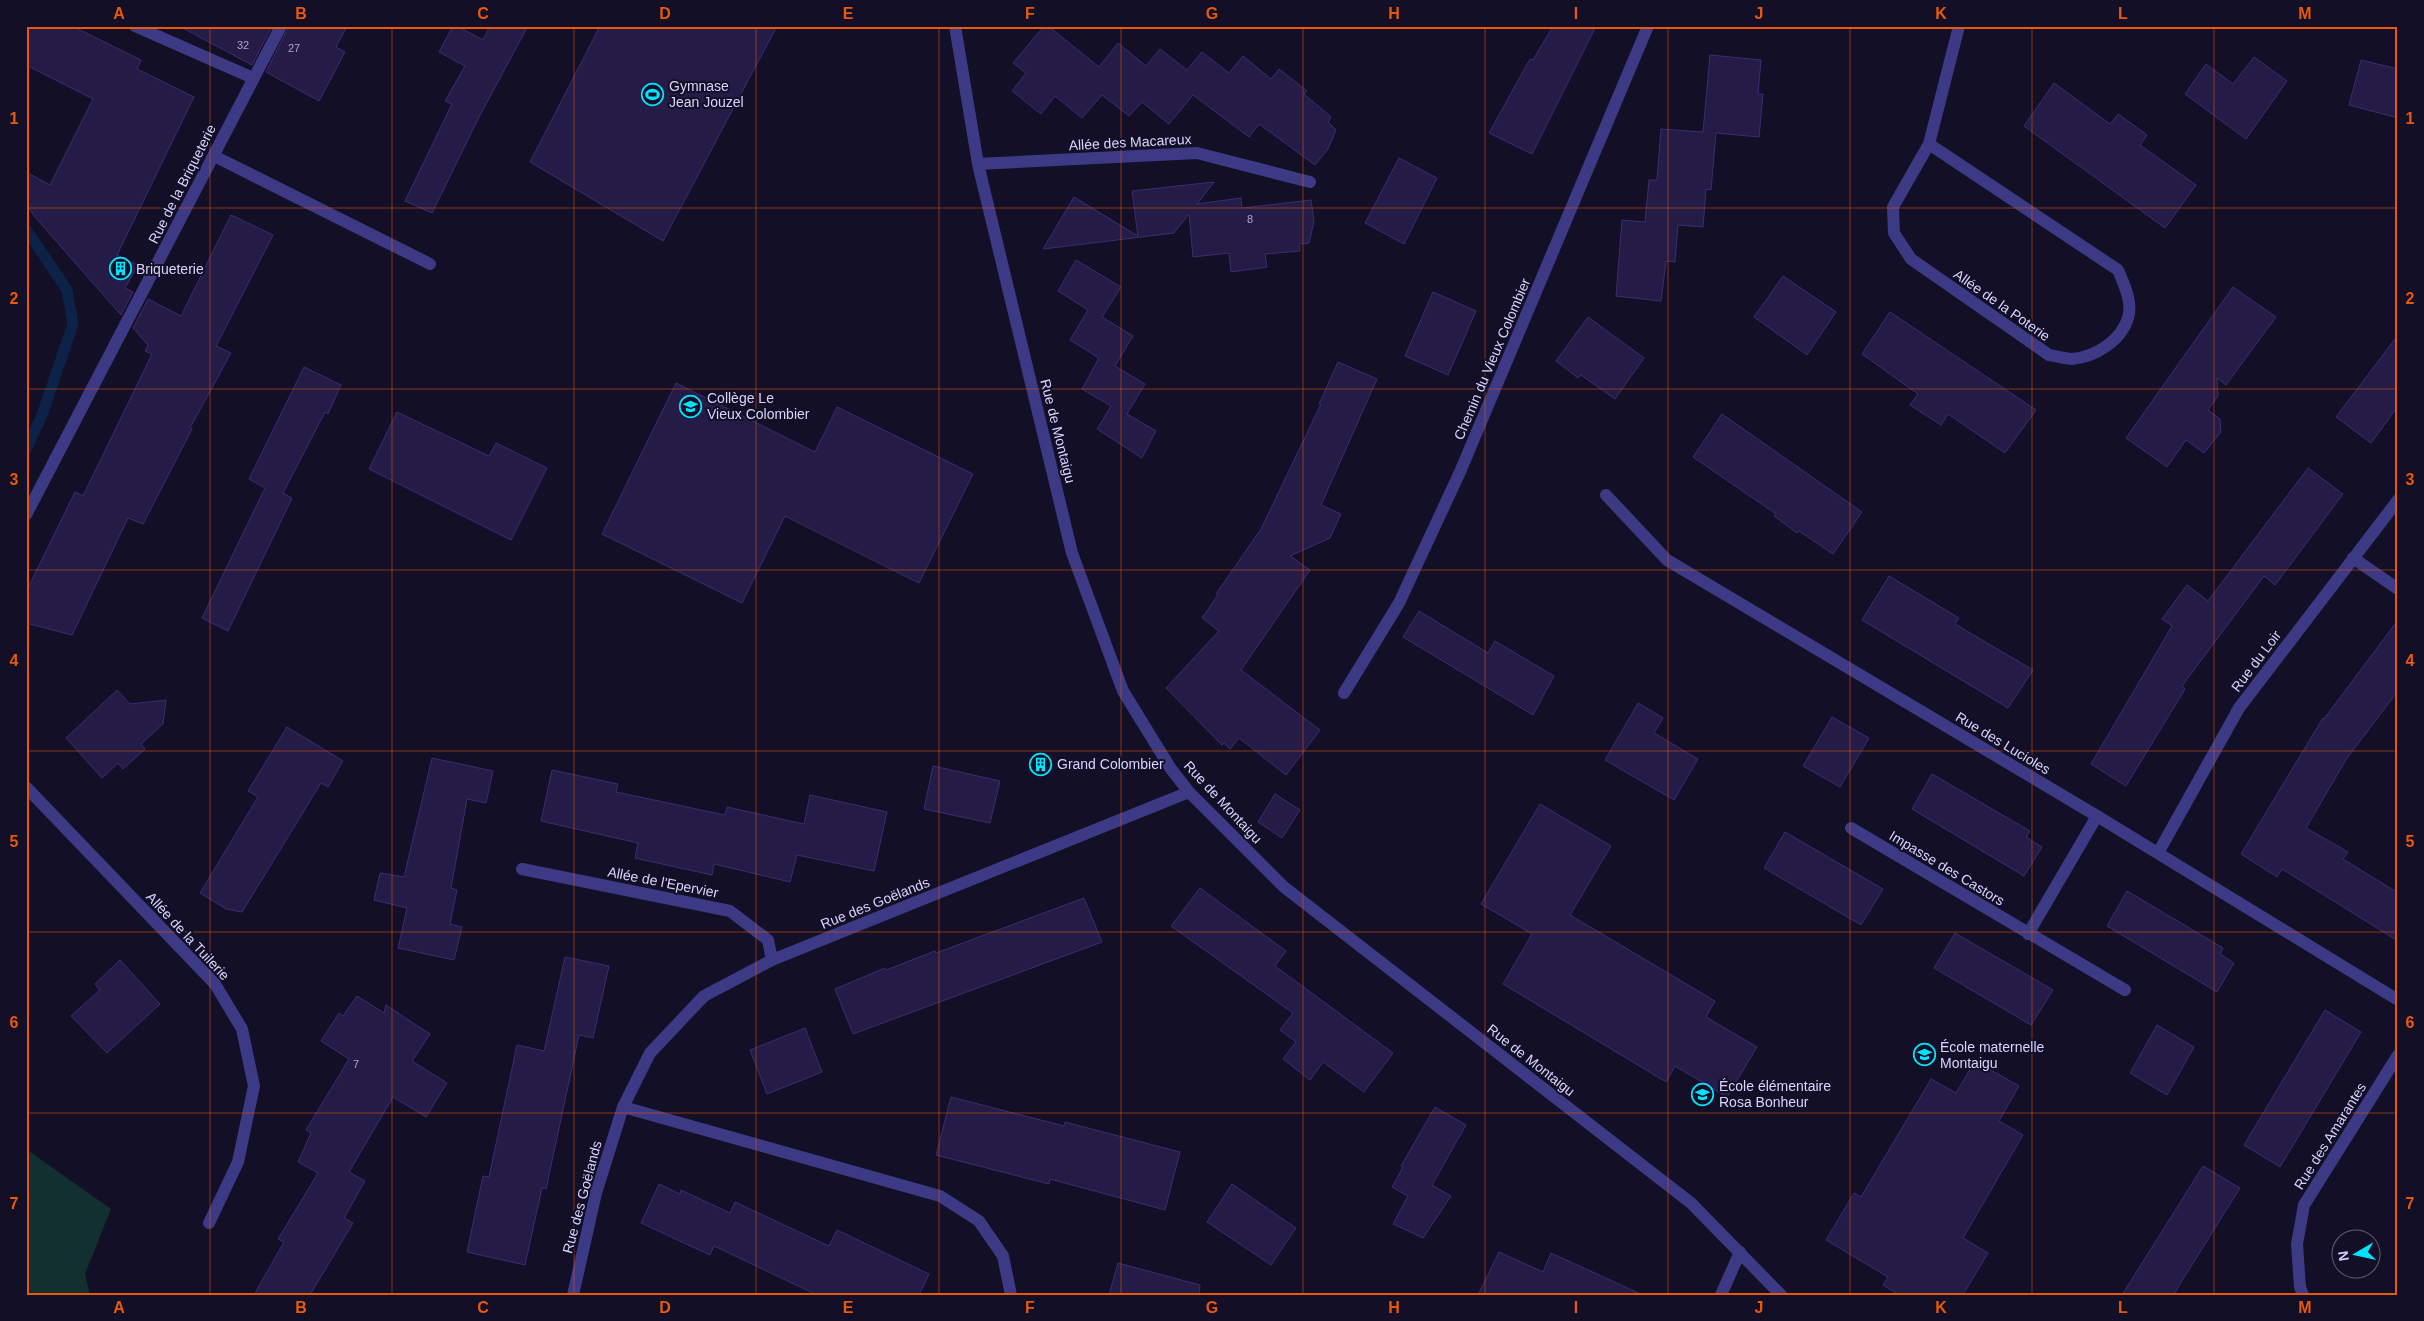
<svg xmlns="http://www.w3.org/2000/svg" width="2424" height="1321" font-family="Helvetica,sans-serif">
  <style>
    .green { fill: #12302f }
    .lines { fill: none; stroke-linecap: round; stroke-linejoin: round }
    .stream { stroke: #0c2248; stroke-width: 11 }
    .building { fill: #241b47; stroke: #3b2d73 }
    .minor { stroke: #3d3a85; stroke-width: 12 }
    .grid { fill: none; stroke: #e8590c; stroke-width: 1; stroke-opacity: 0.55 }
    .labels { text-anchor: middle; stroke-width: 4; stroke-linejoin: round; paint-order: stroke }
    .number-label { font-size: 11px; fill: #aca6d1 }
    .poi-label { font-size: 14px; fill: #d9d4ff; stroke: #130f26; text-anchor: start }
    .street-label { font-size: 14px; fill: #d9d4ff; stroke: #130f26 }
    .neatline { fill: none; stroke: #e8590c; stroke-width: 2 }
    .grid-label { font-size: 16px; text-anchor: middle; font-weight: bold; fill: #e8590c }
  </style>
  <rect width="100%" height="100%" fill="#130f26"/>
  <path class="green" d="M 26,1149 L 111,1209 L 85,1274 L 90,1295 L 26,1295 Z"/>
  <g class="lines">
    <path class="stream" d="M 26,229 L 67,290 L 73,324 L 42,415 L 26,450"/>
  </g>
  <path class="building" d="M 26,26 L 72,26 L 141,60 L 137,69 L 194,97 L 117,255 L 138,265 L 125,288 L 133,292 L 121,315 L 35,217 L 26,204 L 26,172 L 50,185 L 93,99 L 26,65 Z
    M 179,26 L 272,26 L 252,65 Z
    M 289,26 L 347,26 L 336,47 L 345,52 L 319,101 L 266,72 Z
    M 453,26 L 457,26 L 483,40 L 490,26 L 528,26 L 479,117 L 432,213 L 405,201 L 452,104 L 445,101 L 465,66 L 439,52 Z
    M 600,26 L 777,26 L 663,241 L 530,162 Z
    M 1044,26 L 1048,26 L 1099,67 L 1118,43 L 1146,66 L 1160,49 L 1187,70 L 1202,52 L 1229,73 L 1243,56 L 1271,79 L 1279,69 L 1307,91 L 1304,94 L 1331,117 L 1328,122 L 1336,130 L 1328,149 L 1315,165 L 1259,124 L 1249,137 L 1193,95 L 1169,124 L 1142,102 L 1129,116 L 1102,95 L 1082,118 L 1055,96 L 1041,114 L 1012,91 L 1026,73 L 1013,63 Z
    M 1553,26 L 1596,26 L 1532,154 L 1489,133 L 1530,59 L 1533,60 Z
    M 1710,55 L 1761,60 L 1758,94 L 1763,94 L 1759,137 L 1716,133 L 1711,190 L 1706,189 L 1703,227 L 1678,225 L 1675,262 L 1666,261 L 1661,301 L 1616,296 L 1622,220 L 1645,222 L 1649,180 L 1657,180 L 1661,129 L 1703,132 Z
    M 2254,57 L 2287,81 L 2246,139 L 2185,94 L 2206,64 L 2233,84 Z
    M 2361,60 L 2398,69 L 2398,118 L 2349,105 Z
    M 2054,83 L 2110,124 L 2118,114 L 2132,124 L 2147,135 L 2140,145 L 2196,185 L 2165,228 L 2024,126 Z
    M 1399,158 L 1437,178 L 1404,244 L 1365,223 Z
    M 1214,182 L 1197,204 L 1241,198 L 1242,208 L 1311,200 L 1314,221 L 1309,243 L 1299,244 L 1300,251 L 1265,254 L 1267,267 L 1231,272 L 1229,253 L 1193,257 L 1189,214 L 1174,233 L 1043,249 L 1074,197 L 1138,236 L 1132,191 Z
    M 231,215 L 273,235 L 216,346 L 231,353 L 190,428 L 192,429 L 143,524 L 128,518 L 72,635 L 26,623 L 26,592 L 75,492 L 83,496 L 152,354 L 145,351 L 148,345 L 133,328 L 148,299 L 181,316 Z
    M 1076,260 L 1121,287 L 1102,317 L 1133,336 L 1115,366 L 1145,384 L 1127,414 L 1156,431 L 1142,458 L 1097,429 L 1111,406 L 1082,389 L 1099,358 L 1070,340 L 1088,310 L 1058,291 Z
    M 1783,276 L 1836,312 L 1807,355 L 1754,317 Z
    M 2233,287 L 2276,317 L 2226,385 L 2217,378 L 2218,396 L 2208,410 L 2220,419 L 2221,432 L 2204,453 L 2186,440 L 2167,467 L 2126,438 Z
    M 1433,292 L 1476,311 L 1448,375 L 1405,356 Z
    M 1890,312 L 2036,410 L 2005,453 L 1948,414 L 1941,425 L 1910,405 L 1918,394 L 1862,354 Z
    M 1588,317 L 1644,358 L 1615,399 L 1581,375 L 1578,378 L 1556,361 Z
    M 2398,335 L 2398,406 L 2371,443 L 2336,417 Z
    M 1338,362 L 1377,379 L 1321,505 L 1341,514 L 1330,538 L 1290,556 L 1310,570 L 1241,670 L 1320,730 L 1286,775 L 1239,738 L 1230,749 L 1224,743 L 1222,745 L 1166,688 L 1219,631 L 1202,618 L 1218,595 L 1216,594 L 1261,529 L 1321,404 L 1319,404 Z
    M 304,367 L 341,385 L 328,414 L 325,412 L 283,493 L 292,498 L 228,631 L 202,618 L 265,488 L 249,479 Z
    M 676,383 L 815,452 L 837,407 L 973,474 L 919,583 L 785,516 L 742,603 L 602,534 Z
    M 397,412 L 489,456 L 496,443 L 547,468 L 511,540 L 369,469 Z
    M 1722,414 L 1862,512 L 1833,554 L 1799,531 L 1797,533 L 1774,516 L 1776,514 L 1693,457 Z
    M 2308,468 L 2343,494 L 2275,585 L 2264,576 L 2182,686 L 2185,689 L 2126,786 L 2091,764 L 2172,626 L 2162,619 L 2187,585 L 2208,601 Z
    M 1889,576 L 1959,618 L 1955,624 L 2033,670 L 2008,708 L 1862,620 Z
    M 1419,611 L 1488,653 L 1495,641 L 1554,676 L 1533,715 L 1403,637 Z
    M 2398,620 L 2398,691 L 2347,758 L 2306,828 L 2348,852 L 2343,859 L 2398,893 L 2398,941 L 2282,869 L 2277,877 L 2241,854 L 2323,718 L 2324,719 Z
    M 117,690 L 130,704 L 166,700 L 163,724 L 141,744 L 145,749 L 123,769 L 118,763 L 102,778 L 66,738 Z
    M 1638,703 L 1663,718 L 1654,733 L 1698,759 L 1674,800 L 1605,760 Z
    M 1832,717 L 1869,738 L 1840,787 L 1803,766 Z
    M 287,727 L 343,761 L 328,787 L 321,783 L 242,912 L 226,909 L 200,893 L 258,797 L 248,791 Z
    M 432,758 L 493,771 L 486,803 L 467,799 L 451,888 L 457,890 L 450,924 L 462,927 L 454,960 L 398,948 L 407,908 L 374,900 L 380,873 L 404,877 Z
    M 933,766 L 1000,781 L 990,823 L 924,809 Z
    M 552,770 L 618,784 L 616,792 L 725,815 L 727,807 L 804,824 L 810,795 L 887,812 L 874,871 L 797,855 L 790,882 L 714,864 L 712,875 L 635,858 L 638,843 L 541,821 Z
    M 1932,774 L 2030,831 L 2026,837 L 2042,847 L 2024,876 L 1912,809 Z
    M 1275,794 L 1300,810 L 1282,838 L 1258,822 Z
    M 1540,804 L 1611,846 L 1570,915 L 1715,1001 L 1706,1017 L 1757,1047 L 1727,1097 L 1675,1066 L 1666,1082 L 1503,984 L 1532,934 L 1481,904 Z
    M 1785,832 L 1883,889 L 1861,925 L 1764,868 Z
    M 1200,888 L 1286,951 L 1275,966 L 1393,1053 L 1364,1092 L 1323,1062 L 1310,1080 L 1283,1059 L 1296,1042 L 1280,1030 L 1293,1013 L 1171,926 Z
    M 2127,891 L 2223,948 L 2220,954 L 2234,963 L 2217,992 L 2107,926 Z
    M 1084,898 L 1102,942 L 853,1034 L 835,989 L 885,968 L 886,970 L 935,951 L 936,953 Z
    M 1955,933 L 2053,990 L 2031,1025 L 1934,968 Z
    M 565,957 L 609,966 L 593,1038 L 579,1035 L 546,1189 L 542,1188 L 525,1265 L 467,1252 L 483,1176 L 489,1177 L 517,1045 L 544,1051 Z
    M 120,960 L 160,1004 L 107,1053 L 71,1016 L 100,990 L 95,984 Z
    M 357,996 L 384,1013 L 386,1005 L 430,1034 L 412,1061 L 447,1083 L 426,1117 L 393,1097 L 349,1172 L 365,1181 L 344,1218 L 353,1223 L 310,1295 L 254,1295 L 284,1242 L 278,1239 L 318,1173 L 298,1162 L 311,1133 L 306,1130 L 349,1059 L 321,1041 L 339,1013 L 343,1016 Z
    M 2325,1010 L 2361,1032 L 2280,1167 L 2244,1145 Z
    M 2157,1025 L 2194,1047 L 2167,1095 L 2130,1073 Z
    M 805,1028 L 822,1072 L 767,1094 L 750,1050 Z
    M 1975,1061 L 2019,1086 L 1999,1121 L 2023,1135 L 1963,1238 L 1988,1253 L 1963,1295 L 1899,1295 L 1883,1285 L 1888,1277 L 1826,1240 L 1854,1193 L 1861,1197 L 1931,1079 L 1956,1093 Z
    M 951,1097 L 1064,1126 L 1065,1122 L 1180,1152 L 1165,1210 L 1050,1179 L 1049,1184 L 936,1155 Z
    M 1435,1107 L 1466,1125 L 1432,1185 L 1451,1196 L 1423,1238 L 1393,1224 L 1408,1196 L 1392,1187 L 1403,1167 L 1401,1166 Z
    M 2203,1166 L 2240,1188 L 2180,1284 L 2174,1295 L 2122,1295 Z
    M 659,1184 L 680,1194 L 681,1190 L 730,1213 L 735,1202 L 829,1246 L 837,1230 L 929,1274 L 919,1295 L 817,1295 L 714,1246 L 710,1255 L 641,1223 Z
    M 1232,1184 L 1296,1228 L 1271,1265 L 1207,1222 Z
    M 1499,1252 L 1543,1272 L 1551,1253 L 1643,1295 L 1478,1295 Z
    M 1118,1263 L 1200,1285 L 1199,1295 L 1109,1295 Z"/>
  <g class="lines">
    <path class="minor" d="M 135,26 L 253,78
      M 955,26 L 978,164 L 1072,553 L 1123,691 L 1171,769 L 1189,792 L 1284,887 L 1691,1203 L 1781,1295
      M 1929,144 L 2118,270 C 2124,284 2133,303 2128,318 C 2121,341 2095,357 2072,359 C 2065,359 2056,356 2049,355 L 1911,259 L 1894,233 L 1893,207 L 1929,144 L 1959,26
      M 214,156 L 430,264
      M 978,164 L 1197,153 L 1310,182
      M 1606,495 L 1667,560 L 2097,816 L 2398,1000
      M 26,515 L 281,26
      M 2353,558 L 2398,589
      M 1344,693 L 1399,603 L 1460,472 L 1648,26
      M 26,787 L 215,984 L 242,1029 L 254,1086 L 238,1162 L 209,1223
      M 1851,828 L 2125,990
      M 2158,853 L 2239,708 L 2398,500
      M 522,869 L 730,911 L 768,940 L 772,960
      M 2028,934 L 2097,816
      M 623,1107 L 940,1196 L 979,1221 L 1003,1256 L 1011,1295
      M 573,1295 L 596,1193 L 623,1107 L 650,1053 L 704,996 L 772,960 L 1189,792
      M 1721,1295 L 1740,1252
      M 2303,1295 L 2300,1287 L 2297,1244 L 2304,1205 L 2398,1055"/>
  </g>
  <path class="grid" d="M 210,26 L 210,1295M 392,26 L 392,1295M 574,26 L 574,1295M 756,26 L 756,1295M 939,26 L 939,1295M 1121,26 L 1121,1295M 1303,26 L 1303,1295M 1485,26 L 1485,1295M 1668,26 L 1668,1295M 1850,26 L 1850,1295M 2032,26 L 2032,1295M 2214,26 L 2214,1295M 26,208 L 2398,208M 26,389 L 2398,389M 26,570 L 2398,570M 26,751 L 2398,751M 26,932 L 2398,932M 26,1113 L 2398,1113"/>
  <defs>
    <symbol id="stadium-ring" viewBox="-11 -11 22 22"><circle r="9.5" fill="#130f26" stroke="#00e5ff" stroke-width="1.5"/><path d="M0-5a6.5 5 0 1 0 0 10a6.5 5 0 1 0 0-10ZM-3.5-1.8h7v3.6h-7Z" fill="#00e5ff"/></symbol>
    <symbol id="building-ring" viewBox="-11 -11 22 22"><circle r="9.5" fill="#130f26" stroke="#00e5ff" stroke-width="1.5"/><path d="M-4-6H4V6H1V3H-1V6H-4ZM-2.5-4.3h1.7v1.8h-1.7ZM.8-4.3h1.7v1.8H.8ZM-2.5-1h1.7V.8h-1.7ZM.8-1h1.7V.8H.8Z" fill="#00e5ff"/></symbol>
    <symbol id="school-ring" viewBox="-11 -11 22 22"><circle r="9.5" fill="#130f26" stroke="#00e5ff" stroke-width="1.5"/><path d="M0-5L7-2L0 1L-7-2ZM-4 1L0 2.5L4 1V4Q0 6-4 4Z" fill="#00e5ff"/></symbol>
  </defs>
  <g fill-rule="evenodd">
    <use href="#stadium-ring" x="640" y="82" width="25" height="25"/>
    <use href="#building-ring" x="108" y="256" width="25" height="25"/>
    <use href="#school-ring" x="678" y="394" width="25" height="25"/>
    <use href="#building-ring" x="1028" y="752" width="25" height="25"/>
    <use href="#school-ring" x="1912" y="1042" width="25" height="25"/>
    <use href="#school-ring" x="1690" y="1082" width="25" height="25"/>
  </g>
  <g class="labels">
    <g class="number-label">
      <text x="243" y="49">32</text>
      <text x="294" y="52">27</text>
      <text x="1250" y="223">8</text>
      <text x="356" y="1068">7</text>
    </g>
    <g class="poi-label">
      <text x="669" y="91">Gymnase<tspan x="669" dy="16">Jean Jouzel</tspan></text>
      <text x="136" y="274">Briqueterie</text>
      <text x="707" y="403">Collège Le<tspan x="707" dy="16">Vieux Colombier</tspan></text>
      <text x="1057" y="769">Grand Colombier</text>
      <text x="1940" y="1052">École maternelle<tspan x="1940" dy="16">Montaigu</tspan></text>
      <text x="1719" y="1091">École élémentaire<tspan x="1719" dy="16">Rosa Bonheur</tspan></text>
    </g>
    <g class="street-label">
      <text transform="translate(1130 142) rotate(-3)" y="5">Allée des Macareux</text>
      <text transform="translate(182 184) rotate(-63)" y="5">Rue de la Briqueterie</text>
      <text transform="translate(2002 305) rotate(35)" y="5">Allée de la Poterie</text>
      <text transform="translate(1492 359) rotate(-67)" y="5">Chemin du Vieux Colombier</text>
      <text transform="translate(1058 431) rotate(76)" y="5">Rue de Montaigu</text>
      <text transform="translate(2256 661) rotate(-53)" y="5">Rue du Loir</text>
      <text transform="translate(2003 743) rotate(31)" y="5">Rue des Lucioles</text>
      <text transform="translate(1223 802) rotate(47)" y="5">Rue de Montaigu</text>
      <text transform="translate(1947 868) rotate(31)" y="5">Impasse des Castors</text>
      <text transform="translate(663 882) rotate(11)" y="5">Allée de l'Epervier</text>
      <text transform="translate(875 903) rotate(-22)" y="5">Rue des Goëlands</text>
      <text transform="translate(188 936) rotate(47)" y="5">Allée de la Tuilerie</text>
      <text transform="translate(1531 1060) rotate(38)" y="5">Rue de Montaigu</text>
      <text transform="translate(2330 1136) rotate(-58)" y="5">Rue des Amarantes</text>
      <text transform="translate(582 1197) rotate(-75)" y="5">Rue des Goëlands</text>
    </g>
  </g>
  <rect width="2424" height="1321" fill="none" stroke="#130f26" stroke-width="55"/>
  <g transform="translate(2356 1254) rotate(261)"><circle r="24" fill="#130f26" stroke="#625e7d"/>
  <path d="M0-4L9 19L0 12L-9 19Z" fill="#00e5ff"/>
  <text y="-8" font-size="14" font-weight="bold" text-anchor="middle" fill="#d9d4ff">N</text>
  </g>
  <rect x="28" y="28" width="2368" height="1266" class="neatline"/>
  <g class="grid-label">
    <text x="119" y="19">A</text>
    <text x="301" y="19">B</text>
    <text x="483" y="19">C</text>
    <text x="665" y="19">D</text>
    <text x="848" y="19">E</text>
    <text x="1030" y="19">F</text>
    <text x="1212" y="19">G</text>
    <text x="1394" y="19">H</text>
    <text x="1576" y="19">I</text>
    <text x="1759" y="19">J</text>
    <text x="1941" y="19">K</text>
    <text x="2123" y="19">L</text>
    <text x="2305" y="19">M</text>
    <text x="14" y="124">1</text>
    <text x="2410" y="124">1</text>
    <text x="14" y="304">2</text>
    <text x="2410" y="304">2</text>
    <text x="14" y="485">3</text>
    <text x="2410" y="485">3</text>
    <text x="14" y="666">4</text>
    <text x="2410" y="666">4</text>
    <text x="14" y="847">5</text>
    <text x="2410" y="847">5</text>
    <text x="14" y="1028">6</text>
    <text x="2410" y="1028">6</text>
    <text x="14" y="1209">7</text>
    <text x="2410" y="1209">7</text>
    <text x="119" y="1313">A</text>
    <text x="301" y="1313">B</text>
    <text x="483" y="1313">C</text>
    <text x="665" y="1313">D</text>
    <text x="848" y="1313">E</text>
    <text x="1030" y="1313">F</text>
    <text x="1212" y="1313">G</text>
    <text x="1394" y="1313">H</text>
    <text x="1576" y="1313">I</text>
    <text x="1759" y="1313">J</text>
    <text x="1941" y="1313">K</text>
    <text x="2123" y="1313">L</text>
    <text x="2305" y="1313">M</text>
  </g>
</svg>
